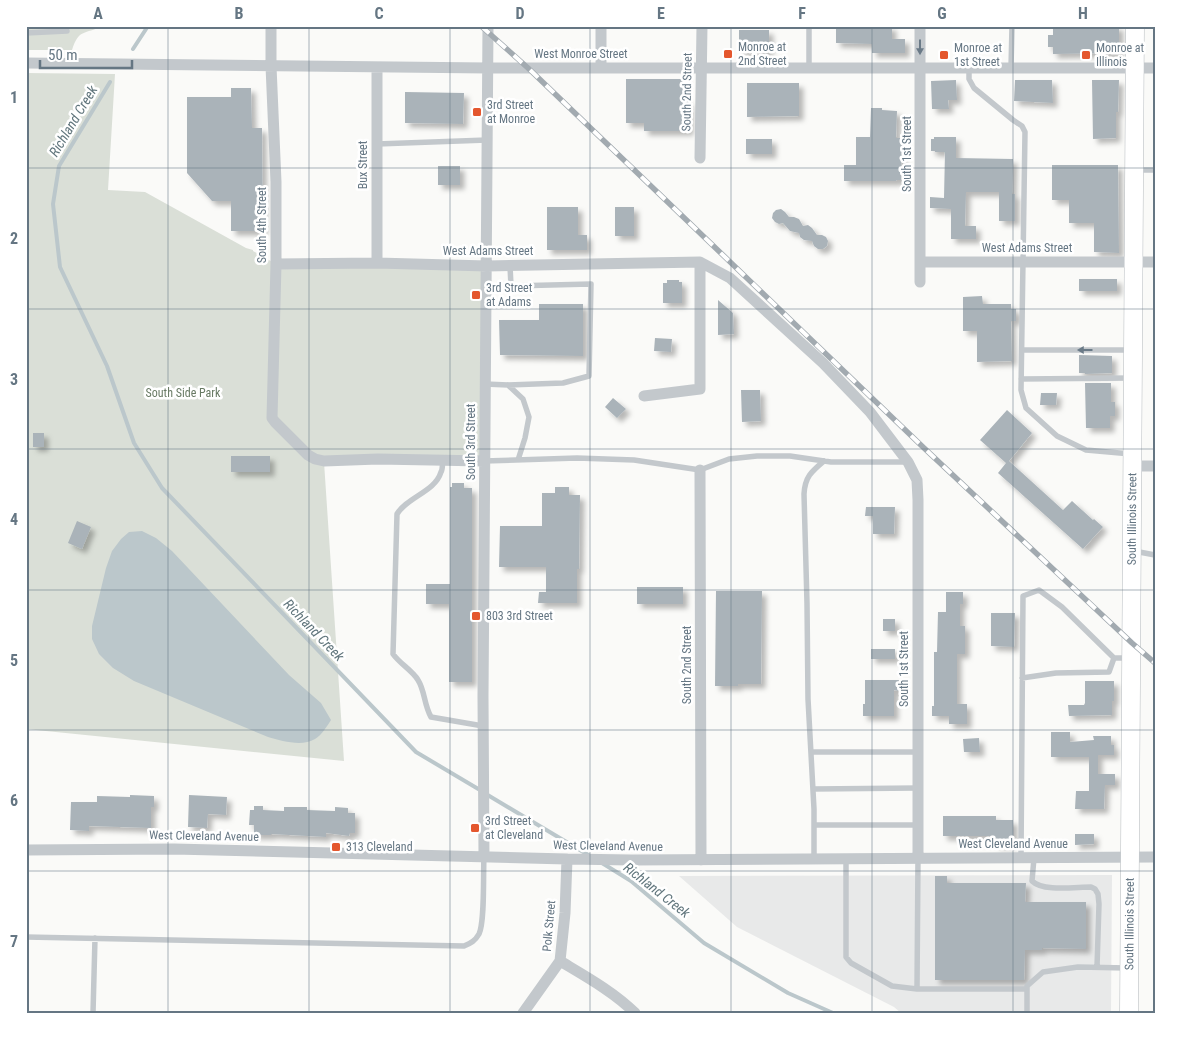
<svg xmlns="http://www.w3.org/2000/svg" width="1181" height="1039" font-family="'Roboto Condensed',sans-serif">
  <style>
    .built { fill: #e8e9e9 }
    .green { fill: #dadfd7 }
    .water { fill: #bbc7cb }
    .lines { fill: none; stroke-linecap: round; stroke-linejoin: round }
    .stream { stroke: #bbc7cb; stroke-width: 4 }
    .building { fill: #aab3b9; filter: url(#shadow) }
    .primary-casing { stroke: #b5babe; stroke-width: 19 }
    .service { stroke: #c3c8cc; stroke-width: 5.5 }
    .minor { stroke: #c3c8cc; stroke-width: 11 }
    .primary { stroke: #fff; stroke-width: 18 }
    .rail-casing { stroke: #a2aab0; stroke-width: 5.5 }
    .rail { stroke: #fff; stroke-width: 4; stroke-dasharray: 11; stroke-linecap: butt }
    .oneway { fill: #6a7a87 }
    .grid { fill: none; stroke: #657683; stroke-width: 1; stroke-opacity: 0.55 }
    .poi-dot { fill: #e4572e; stroke: #fff; stroke-width: 2 }
    .labels { text-anchor: middle; stroke-width: 5; stroke-linejoin: round; paint-order: stroke }
    .poi-label { font-size: 12px; fill: #657683; stroke: #fff; text-anchor: start }
    .street-label { font-size: 12px; fill: #657683; stroke: #fff }
    .park-label { font-size: 12px; fill: #687a64; stroke: #fff }
    .water-label { font-size: 14px; font-style: italic; fill: #60757c; stroke: #fff }
    .neatline { fill: none; stroke: #657683; stroke-width: 2 }
    .grid-label { font-size: 16px; text-anchor: middle; font-weight: bold; fill: #657683 }
  </style>
  <defs>
    <filter id="shadow"><feDropShadow dx="4.5" dy="4.5" stdDeviation="2.5" flood-color="#0004"/></filter>
  </defs>
  <rect width="100%" height="100%" fill="#fafaf8"/>
  <path class="built" d="M 1112,875 L 1111,1013 L 901,1013 L 894,1007 L 737,927 L 679,876 Z"/>
  <path class="green" d="M 26,26 L 102,26 C 85,35 79,28 72,50 L 26,50 Z
    M 26,73 L 115,74 L 108,190 L 145,192 L 246,248 L 253,250 L 253,251 L 276,264 L 482,266 L 484,461 L 324,462 L 344,761 L 26,729 Z"/>
  <path class="water" d="M 142,531 L 156,538 L 172,551 L 289,675 L 321,703 L 331,720 C 327,726 322,735 315,739 C 302,747 282,741 268,737 L 134,681 L 113,668 L 99,654 L 92,639 L 92,626 L 106,568 L 112,551 L 121,539 L 129,532 Z"/>
  <g class="lines">
    <path class="stream" d="M 133,49 L 148,26
      M 110,82 L 59,166 L 53,204 L 60,267 L 107,366 L 134,443 L 162,488 L 416,752 L 480,790
      M 486,794 L 590,856
      M 602,863 L 631,881 L 704,943 L 788,993 L 833,1013"/>
  </g>
  <path class="building" d="M 836,26 L 892,26 L 892,39 L 905,39 L 905,53 L 872,53 L 872,44 L 836,43 Z
    M 1053,26 L 1119,26 L 1119,53 L 1053,54 L 1053,47 L 1048,47 L 1048,35 L 1053,35 Z
    M 739,30 L 769,30 L 769,52 L 739,51 Z
    M 626,79 L 684,79 L 684,101 L 689,101 L 689,131 L 644,131 L 644,123 L 626,123 Z
    M 956,80 L 957,100 L 948,100 L 949,109 L 932,109 L 931,81 Z
    M 1015,80 L 1052,80 L 1053,103 L 1014,101 Z
    M 1092,80 L 1119,80 L 1118,112 L 1116,112 L 1116,138 L 1093,139 Z
    M 747,83 L 799,83 L 799,116 L 747,117 Z
    M 231,88 L 251,88 L 252,128 L 262,128 L 263,231 L 231,231 L 231,201 L 212,201 L 187,173 L 187,97 L 231,97 Z
    M 405,92 L 464,93 L 463,124 L 405,123 Z
    M 871,108 L 882,108 L 882,110 L 897,111 L 896,138 L 902,138 L 901,180 L 896,180 L 897,181 L 844,181 L 844,165 L 856,165 L 856,137 L 870,137 Z
    M 934,137 L 956,137 L 956,158 L 1013,159 L 1012,194 L 1015,194 L 1015,221 L 999,221 L 999,192 L 966,192 L 965,226 L 976,226 L 976,239 L 951,239 L 951,209 L 930,208 L 930,197 L 944,198 L 945,152 L 935,152 L 935,151 L 931,151 L 931,139 L 934,139 Z
    M 746,139 L 772,139 L 772,154 L 746,154 Z
    M 1052,165 L 1118,165 L 1119,253 L 1094,252 L 1094,223 L 1069,223 L 1069,200 L 1052,200 Z
    M 438,166 L 460,166 L 460,185 L 438,185 Z
    M 547,207 L 578,207 L 578,235 L 587,235 L 587,250 L 547,250 Z
    M 615,207 L 634,207 L 634,236 L 615,236 Z
    M 781,209 L 785,212 L 789,217 L 794,217 L 799,219 L 803,226 L 808,225 L 812,228 L 817,235 L 822,235 L 826,237 L 828,241 L 827,246 L 823,249 L 818,249 L 814,246 L 812,241 L 804,240 L 800,237 L 799,233 L 790,231 L 783,223 L 779,224 L 775,222 L 772,218 L 773,213 L 776,210 Z
    M 1079,279 L 1117,279 L 1117,291 L 1079,291 Z
    M 667,280 L 679,280 L 679,282 L 682,282 L 682,303 L 663,303 L 663,283 L 667,283 Z
    M 982,296 L 983,304 L 1011,304 L 1011,309 L 1016,309 L 1016,321 L 1011,321 L 1012,361 L 977,362 L 977,331 L 963,331 L 963,297 Z
    M 718,300 L 733,313 L 734,334 L 718,335 Z
    M 539,304 L 583,304 L 583,356 L 500,355 L 499,320 L 539,320 Z
    M 655,338 L 672,339 L 671,352 L 654,351 Z
    M 1079,355 L 1112,356 L 1112,373 L 1085,374 L 1085,373 L 1079,373 Z
    M 1085,383 L 1111,383 L 1111,402 L 1115,402 L 1115,416 L 1110,416 L 1110,428 L 1086,428 Z
    M 741,390 L 760,390 L 761,421 L 742,422 Z
    M 1041,393 L 1057,393 L 1056,405 L 1040,405 Z
    M 613,398 L 626,409 L 617,418 L 605,407 Z
    M 1007,410 L 1032,433 L 1009,461 L 1063,510 L 1072,501 L 1093,520 L 1094,519 L 1103,527 L 1083,549 L 998,473 L 1006,463 L 980,440 Z
    M 33,433 L 44,433 L 44,447 L 33,447 Z
    M 231,456 L 270,456 L 270,472 L 231,472 Z
    M 452,483 L 464,483 L 464,488 L 472,488 L 472,682 L 449,682 L 449,604 L 426,604 L 426,584 L 450,584 L 450,487 L 452,487 Z
    M 555,487 L 569,487 L 569,495 L 580,495 L 579,569 L 577,569 L 577,603 L 538,603 L 539,592 L 546,592 L 546,567 L 499,567 L 500,526 L 542,526 L 542,493 L 555,493 Z
    M 866,507 L 895,507 L 894,534 L 873,534 L 873,516 L 865,516 Z
    M 77,521 L 91,527 L 82,549 L 68,543 Z
    M 637,587 L 683,587 L 683,604 L 637,604 Z
    M 716,591 L 762,591 L 761,684 L 738,684 L 738,686 L 715,686 Z
    M 946,592 L 963,592 L 963,604 L 960,604 L 960,626 L 965,626 L 965,654 L 957,654 L 957,704 L 967,704 L 967,724 L 949,724 L 949,716 L 932,716 L 932,706 L 934,706 L 934,652 L 937,652 L 938,612 L 946,612 Z
    M 991,613 L 1015,613 L 1014,647 L 991,646 Z
    M 883,619 L 895,619 L 895,631 L 883,631 Z
    M 871,649 L 895,649 L 895,659 L 871,659 Z
    M 865,680 L 899,680 L 899,691 L 894,690 L 894,716 L 863,716 L 863,704 L 865,704 Z
    M 1085,681 L 1114,681 L 1114,701 L 1112,701 L 1112,715 L 1069,716 L 1068,705 L 1084,705 L 1085,703 Z
    M 1051,732 L 1070,732 L 1070,742 L 1094,740 L 1093,736 L 1111,736 L 1111,745 L 1114,745 L 1114,755 L 1098,755 L 1098,774 L 1115,774 L 1115,785 L 1105,785 L 1104,809 L 1075,809 L 1076,791 L 1089,791 L 1089,757 L 1051,757 Z
    M 979,738 L 980,752 L 964,752 L 963,739 Z
    M 130,795 L 154,796 L 154,807 L 151,807 L 151,828 L 89,826 L 89,831 L 70,830 L 71,802 L 97,802 L 97,796 L 130,797 Z
    M 189,795 L 227,797 L 226,815 L 208,814 L 207,828 L 188,827 Z
    M 254,806 L 263,806 L 263,810 L 284,811 L 284,807 L 307,807 L 307,810 L 335,811 L 335,807 L 348,808 L 348,813 L 355,813 L 355,833 L 350,833 L 349,836 L 326,833 L 326,837 L 271,834 L 271,835 L 254,835 L 254,825 L 249,825 L 250,810 L 254,810 Z
    M 943,816 L 996,816 L 996,820 L 1013,820 L 1013,845 L 995,845 L 995,836 L 943,836 Z
    M 1075,834 L 1094,834 L 1094,844 L 1075,845 Z
    M 935,876 L 947,876 L 947,883 L 1026,883 L 1025,902 L 1086,902 L 1086,949 L 1042,948 L 1042,950 L 1025,950 L 1024,980 L 935,980 Z"/>
  <g class="lines">
    <defs>
      <g id="primary">
        <path id="s1" d="M 1129,1013 L 1135,26"/>
      </g>
    </defs>
    <use href="#primary" class="primary-casing"/>
    <path class="service" d="M 809,26 L 809,68
      M 26,33 L 67,31
      M 969,68 L 969,79 L 974,88 L 1013,120 L 1022,126 L 1025,132 L 1021,390 L 1026,408 L 1057,436 L 1086,450 L 1131,454
      M 1011,68 L 1012,26
      M 377,144 L 487,140
      M 1136,170 L 1155,170
      M 1022,350 L 1131,350
      M 1021,379 L 1132,378
      M 485,384 L 508,385 L 563,383 L 589,376 L 591,284 L 511,286 L 510,266
      M 508,385 L 523,399 L 529,417 L 525,438 L 518,460
      M 443,460 C 442,464 443,469 441,472 C 435,492 407,497 397,514 L 393,654 C 400,664 412,670 418,680 C 425,691 424,705 431,717 L 483,726
      M 484,461 L 577,458 L 634,460 L 700,470 L 729,459 L 757,456 L 790,456 L 831,462 L 908,462
      M 1134,551 L 1155,555
      M 1022,678 L 1056,673 L 1109,672 L 1114,658
      M 811,752 L 918,752
      M 813,789 L 918,788
      M 814,825 L 918,825
      M 918,858 L 917,989 L 1027,989
      M 1021,858 L 1023,596 L 1039,590 L 1062,607 L 1114,658 L 1130,658
      M 1034,858 L 1032,881 C 1043,892 1075,887 1091,887 L 1095,889 L 1098,894 L 1099,904 L 1097,967
      M 814,859 L 814,809 L 808,699 L 807,603 L 804,494 C 805,477 811,472 824,461
      M 846,859 L 846,957 L 851,963 L 892,986 L 917,989
      M 26,937 L 464,946 C 471,943 475,941 479,934 C 485,922 483,873 484,857
      M 93,1013 L 95,938
      M 1027,1013 L 1027,986 L 1043,972 L 1078,967 L 1127,968"/>
    <path class="minor" d="M 271,26 L 271,66 L 276,182 L 276,264 L 272,418 L 275,422 L 308,455 L 315,459 L 324,461 L 378,459 L 484,461
      M 601,26 L 601,68
      M 920,26 L 920,282
      M 26,63 L 488,68 L 1155,68
      M 377,67 L 377,263
      M 700,158 L 702,26
      M 920,262 L 1155,262
      M 276,264 L 377,263 L 487,266 L 700,262 L 730,278 L 823,363 L 870,412 L 908,462 L 917,480 L 918,500 L 918,858
      M 644,396 L 700,389 L 700,262
      M 1133,466 L 1155,466
      M 700,470 L 701,860
      M 26,850 L 174,849 L 567,859 L 632,860 L 1155,857
      M 484,857 L 483,696 L 488,26
      M 560,961 C 585,976 614,992 635,1013
      M 523,1013 L 560,961 L 565,913 L 567,859"/>
    <use href="#primary" class="primary"/>
    <defs>
      <path id="rail" d="M 481,26 L 528,68 L 924,448 L 1132,643 L 1155,663"/>
    </defs>
    <use href="#rail" class="rail-casing"/>
    <use href="#rail" class="rail"/>
  </g>
  <defs><path id="oneway-solid" d="M-6-.8H1V-3.2L6.5 0L1 3.2V.8H-6Z" transform="scale(1.25)"/></defs>
  <g class="oneway">
    <use href="#oneway-solid" transform="translate(920 47) rotate(90)"/>
    <use href="#oneway-solid" transform="translate(1085 350) rotate(-180)"/>
  </g>
  <path class="grid" d="M 168,26 L 168,1013M 309,26 L 309,1013M 450,26 L 450,1013M 590,26 L 590,1013M 731,26 L 731,1013M 872,26 L 872,1013M 1013,26 L 1013,1013M 26,168 L 1155,168M 26,309 L 1155,309M 26,449 L 1155,449M 26,590 L 1155,590M 26,730 L 1155,730M 26,871 L 1155,871"/>
  <g class="poi-dot">
    <rect x="723" y="49" width="10" height="10" rx="2.5"/>
    <rect x="939" y="50" width="10" height="10" rx="2.5"/>
    <rect x="1081" y="50" width="10" height="10" rx="2.5"/>
    <rect x="472" y="107" width="10" height="10" rx="2.5"/>
    <rect x="471" y="290" width="10" height="10" rx="2.5"/>
    <rect x="471" y="611" width="10" height="10" rx="2.5"/>
    <rect x="470" y="823" width="10" height="10" rx="2.5"/>
    <rect x="331" y="842" width="10" height="10" rx="2.5"/>
  </g>
  <g class="labels">
    <g class="poi-label">
      <text x="738" y="51">Monroe at<tspan x="738" dy="14">2nd Street</tspan></text>
      <text x="954" y="52">Monroe at<tspan x="954" dy="14">1st Street</tspan></text>
      <text x="1096" y="52">Monroe at<tspan x="1096" dy="14">Illinois</tspan></text>
      <text x="487" y="109">3rd Street<tspan x="487" dy="14">at Monroe</tspan></text>
      <text x="486" y="292">3rd Street<tspan x="486" dy="14">at Adams</tspan></text>
      <text x="486" y="620">803 3rd Street</text>
      <text x="485" y="825">3rd Street<tspan x="485" dy="14">at Cleveland</tspan></text>
      <text x="346" y="851">313 Cleveland</text>
    </g>
    <g class="street-label">
      <text x="581" y="58">West Monroe Street</text>
      <text transform="translate(687 92) rotate(-89)" y="4">South 2nd Street</text>
      <text transform="translate(907 154) rotate(-90)" y="4">South 1st Street</text>
      <text transform="translate(363 165) rotate(-90)" y="4">Bux Street</text>
      <text transform="translate(262 225) rotate(-90)" y="4">South 4th Street</text>
      <text x="1027" y="252">West Adams Street</text>
      <text x="488" y="255">West Adams Street</text>
      <text transform="translate(471 442) rotate(-90)" y="4">South 3rd Street</text>
      <text dy="4" stroke="none"><textPath href="#s1" startOffset="494">South Illinois Street</textPath></text>
      <text transform="translate(687 665) rotate(-90)" y="4">South 2nd Street</text>
      <text transform="translate(904 669) rotate(-90)" y="4">South 1st Street</text>
      <text transform="translate(204 836) rotate(1)" y="4">West Cleveland Avenue</text>
      <text x="1013" y="848">West Cleveland Avenue</text>
      <text transform="translate(608 846) rotate(1)" y="4">West Cleveland Avenue</text>
      <text dy="4" stroke="none"><textPath href="#s1" startOffset="89">South Illinois Street</textPath></text>
      <text transform="translate(549 926) rotate(-85)" y="4">Polk Street</text>
    </g>
    <g class="park-label">
      <text x="183" y="397">South Side Park</text>
    </g>
    <g class="water-label">
      <text transform="translate(73 121) rotate(-59)" y="5">Richland Creek</text>
      <text transform="translate(314 630) rotate(46)" y="5">Richland Creek</text>
      <text transform="translate(657 890) rotate(38)" y="5">Richland Creek</text>
    </g>
  </g>
  <rect width="1181" height="1039" fill="none" stroke="#ffffff" stroke-width="55"/>
  <path d="M40 60v8h92v-8" fill="none" stroke="#657683" stroke-width="2.5"/>
  <text x="48" y="60" font-size="15" fill="#657683" stroke="#ffffff" stroke-width="4" paint-order="stroke">50 m</text>
  <rect x="28" y="28" width="1126" height="984" class="neatline"/>
  <g class="grid-label">
    <text x="98" y="19">A</text>
    <text x="239" y="19">B</text>
    <text x="379" y="19">C</text>
    <text x="520" y="19">D</text>
    <text x="661" y="19">E</text>
    <text x="802" y="19">F</text>
    <text x="942" y="19">G</text>
    <text x="1083" y="19">H</text>
    <text x="14" y="103">1</text>
    <text x="14" y="244">2</text>
    <text x="14" y="385">3</text>
    <text x="14" y="525">4</text>
    <text x="14" y="666">5</text>
    <text x="14" y="806">6</text>
    <text x="14" y="947">7</text>
  </g>
</svg>
